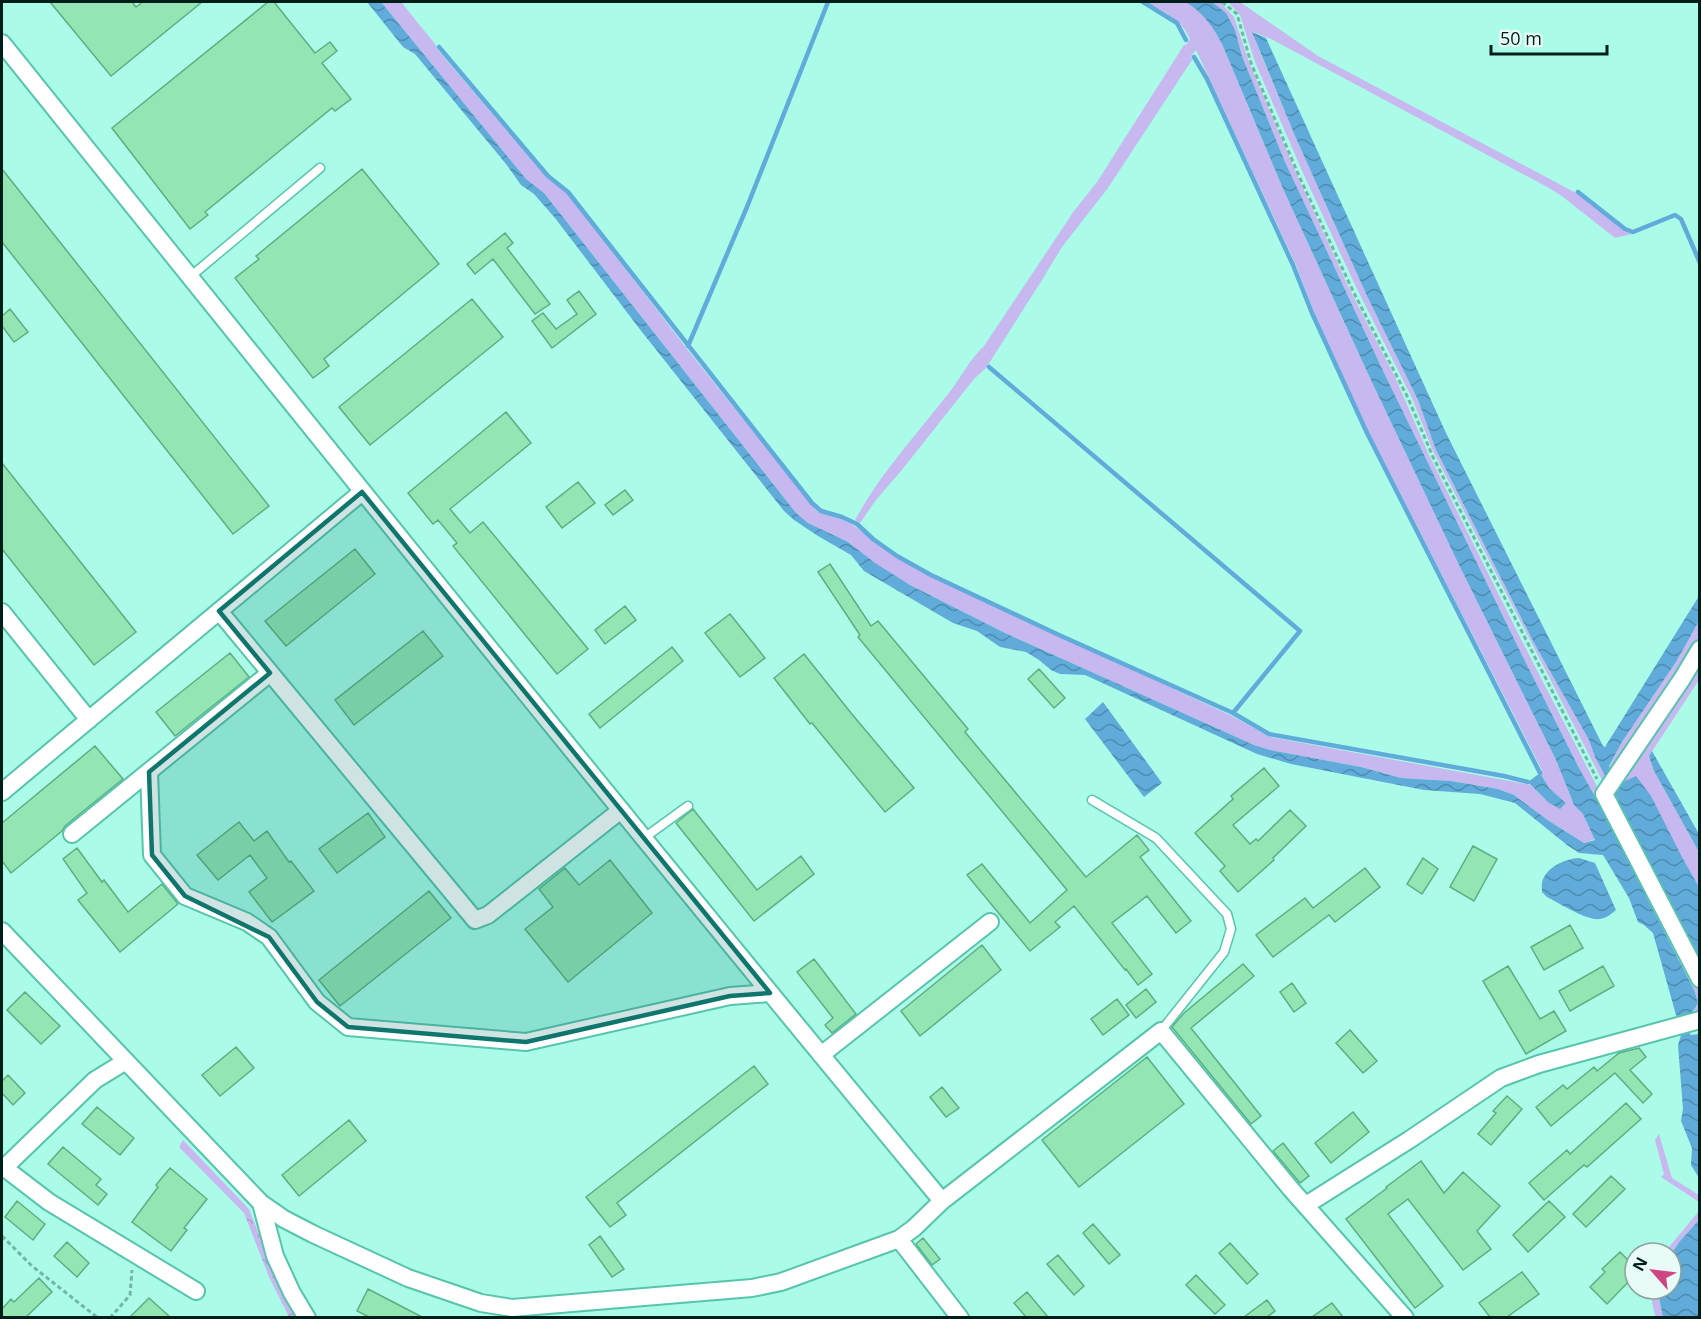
<svg xmlns="http://www.w3.org/2000/svg" width="1701" height="1319" font-family="'Open Sans',sans-serif">
  <style>
    .grass { fill: #c7b8ef }
    .forest { fill: url(#forest-crowns) }
    .water { fill: url(#water-waves) }
    .lines { fill: none; stroke-linecap: round; stroke-linejoin: round }
    .stream { stroke: #60abd9; stroke-width: 4.5 }
    .building { fill: #93e5b4; stroke: #5dae80; stroke-width: 1.5 }
    .lane-casing { stroke: #57c4ad; stroke-width: 11 }
    .street-casing { stroke: #57c4ad; stroke-width: 20 }
    .path { stroke: #74b5a6; stroke-width: 3; stroke-dasharray: 4.5 3; stroke-linecap: butt }
    .lane { stroke: #fff; stroke-width: 8 }
    .street { stroke: #fff; stroke-width: 16 }
    .marked { fill: #0f766e; fill-opacity: 0.2; stroke: #0f766e; stroke-width: 4.5; stroke-linejoin: round }
  </style>
  <defs>
    <pattern id="forest-crowns" width="20" height="18" patternUnits="userSpaceOnUse" patternTransform="scale(1.5)"><rect width="20" height="18" fill="#c7b8ef"/><path d="M2 6a3 3 0 1 1 6 0M12 15a3 3 0 1 1 6 0" fill="none" stroke="#a99ecc"/></pattern>
    <pattern id="water-waves" width="16" height="10" patternUnits="userSpaceOnUse" patternTransform="scale(1.5)"><rect width="16" height="10" fill="#60abd9"/><path d="M0 5q4-4 8 0t8 0" fill="none" stroke="#4d8baf"/></pattern>
  </defs>
  <rect width="100%" height="100%" fill="#aafce8"/>
  <path class="grass" d="M 381,2 L 401,2 L 435,44 L 437,49 L 547,178 L 567,193 L 687,349 L 816,510 L 820,513 L 844,520 L 853,525 L 897,558 L 930,576 L 1232,716 L 1270,737 L 1531,785 L 1548,802 L 1566,803 L 1549,788 L 1540,773 L 1542,770 L 1369,433 L 1314,312 L 1296,265 L 1196,50 L 1191,56 L 1192,60 L 1108,188 L 1062,247 L 1042,280 L 986,368 L 974,379 L 901,471 L 876,500 L 860,523 L 855,520 C 880,474 916,435 948,394 C 961,378 969,360 984,346 L 1074,211 L 1097,182 L 1184,45 L 1186,45 L 1190,39 C 1181,18 1165,13 1146,2 C 1157,2 1175,0 1185,2 C 1203,6 1214,29 1222,44 L 1284,191 L 1370,378 L 1460,567 L 1556,760 L 1574,805 L 1583,814 L 1595,839 L 1584,843 L 1549,821 L 1514,795 L 1498,789 L 1451,781 L 1401,778 L 1361,767 L 1270,750 L 1254,745 L 1005,633 L 910,585 L 875,564 L 848,542 L 808,523 L 796,513 L 544,193 L 526,179 Z
    M 1212,2 L 1220,2 L 1234,17 L 1249,62 L 1297,175 L 1349,288 L 1395,377 L 1428,453 L 1524,645 L 1651,891 L 1699,989 L 1699,1014 L 1688,1016 L 1694,1011 L 1698,1003 L 1695,992 L 1649,902 L 1624,848 L 1579,768 L 1520,651 L 1386,377 L 1285,162 L 1242,56 L 1235,30 Z
    M 1228,2 L 1240,2 L 1318,56 L 1578,194 L 1632,234 L 1615,238 L 1563,197 L 1549,188 L 1271,39 L 1253,32 L 1257,45 L 1295,136 L 1367,296 L 1418,400 L 1436,450 L 1534,643 L 1589,740 L 1595,757 L 1609,783 L 1604,784 L 1433,451 L 1412,398 L 1357,289 L 1303,173 L 1255,62 L 1240,15 Z
    M 1699,621 L 1699,644 L 1613,776 L 1609,767 L 1622,742 L 1676,662 Z
    M 1699,660 L 1699,680 L 1649,756 L 1654,771 L 1699,852 L 1699,887 L 1682,857 L 1623,782 L 1632,762 Z
    M 1659,1134 L 1672,1178 L 1699,1195 L 1699,1202 L 1661,1177 L 1664,1174 L 1655,1140 Z
    M 183,1140 L 249,1209 L 244,1213 L 179,1147 Z
    M 1699,1211 L 1699,1220 L 1680,1241 L 1671,1254 L 1671,1253 L 1664,1253 Z
    M 1649,1289 L 1657,1289 L 1663,1317 L 1657,1317 L 1655,1315 Z"/>
  <path class="forest" d="M 249,1209 L 277,1280 L 296,1317 L 289,1317 L 269,1277 L 244,1213 Z"/>
  <path class="water" d="M 367,2 L 381,2 L 526,179 L 544,193 L 796,513 L 808,523 L 848,542 L 875,563 L 910,585 L 1005,633 L 1254,745 L 1270,750 L 1361,767 L 1401,778 L 1451,781 L 1498,789 L 1514,795 L 1549,821 L 1584,843 L 1595,840 L 1583,814 L 1574,805 L 1556,760 L 1460,567 L 1370,378 L 1284,191 L 1222,44 C 1212,25 1204,14 1186,2 L 1212,2 L 1226,13 L 1235,30 L 1242,56 L 1285,162 L 1386,377 L 1520,651 L 1579,768 L 1624,848 L 1649,902 L 1695,992 L 1698,1003 C 1694,1011 1690,1016 1680,1019 L 1676,1015 L 1653,933 L 1644,925 L 1638,922 L 1629,898 L 1603,855 L 1579,853 L 1567,845 L 1515,803 L 1480,794 L 1424,790 L 1291,764 L 1257,754 L 1085,675 L 1060,674 L 1051,670 L 1039,660 L 1026,652 L 1000,647 L 977,631 L 953,623 L 864,571 L 851,555 L 818,536 L 794,520 L 784,511 L 642,332 L 555,218 L 534,194 L 521,185 L 506,164 L 415,54 L 403,47 Z
    M 1252,32 L 1266,38 L 1446,433 L 1603,746 L 1605,747 L 1699,596 L 1699,621 L 1676,662 L 1622,742 L 1609,766 L 1613,776 L 1609,783 L 1595,757 L 1589,740 L 1534,643 L 1436,450 L 1418,400 L 1367,296 L 1295,136 Z
    M 1103,702 L 1162,783 L 1144,797 L 1085,719 Z
    M 1652,751 L 1699,834 L 1699,852 L 1654,771 L 1649,756 Z
    M 1540,773 L 1549,788 L 1566,803 L 1560,809 L 1548,802 L 1528,782 Z
    M 1636,776 L 1651,796 L 1682,857 L 1699,887 L 1699,963 L 1615,794 L 1623,782 Z
    M 1579,858 L 1595,863 L 1616,910 C 1611,914 1607,918 1600,919 C 1587,921 1559,903 1547,897 L 1542,892 C 1542,888 1541,882 1544,877 C 1551,865 1566,859 1579,858 Z
    M 1688,1031 L 1691,1035 L 1699,1034 L 1699,1178 L 1691,1165 L 1692,1148 L 1681,1121 L 1683,1109 L 1678,1045 L 1682,1032 Z
    M 1699,1220 L 1699,1317 L 1663,1317 L 1657,1289 L 1671,1289 L 1671,1254 L 1680,1241 Z"/>
  <g class="lines">
    <path class="stream" d="M 1143,2 L 1177,23 L 1186,40
      M 439,47 L 548,176 L 568,192 L 812,503 L 821,511 L 842,517 L 857,524 L 873,539 L 897,556 L 931,575 L 1059,635 L 1233,713 L 1269,734 L 1504,776 L 1528,782
      M 1194,57 L 1207,79 L 1293,265 L 1312,313 L 1367,433 L 1540,773
      M 1578,192 L 1625,229 L 1633,232 L 1675,215 L 1681,219 L 1700,263
      M 688,346 L 747,207 L 828,2
      M 989,367 L 1300,631 L 1233,713"/>
  </g>
  <path class="building" d="M 50,2 L 132,2 L 136,7 L 143,2 L 202,2 L 111,76 Z
    M 268,2 L 274,2 L 315,53 L 330,42 L 337,51 L 322,63 L 351,99 L 335,111 L 332,108 L 205,212 L 208,215 L 190,229 L 112,128 Z
    M 2,169 L 269,506 L 233,534 L 2,242 Z
    M 362,169 L 439,264 L 324,359 L 329,366 L 313,378 L 235,278 L 259,259 L 256,256 Z
    M 505,233 L 513,243 L 507,248 L 550,304 L 535,314 L 493,259 L 475,274 L 467,264 Z
    M 579,291 L 596,314 L 552,348 L 532,321 L 543,313 L 556,329 L 577,314 L 567,300 Z
    M 472,299 L 503,337 L 370,445 L 339,407 Z
    M 10,309 L 28,332 L 14,342 L 2,326 L 2,316 Z
    M 506,412 L 531,443 L 450,509 L 470,533 L 483,522 L 588,649 L 557,674 L 453,546 L 457,543 L 438,520 L 433,524 L 408,493 Z
    M 2,463 L 136,632 L 94,665 L 2,549 Z
    M 578,482 L 595,503 L 562,528 L 546,507 Z
    M 625,490 L 633,500 L 613,515 L 605,505 Z
    M 355,549 L 375,574 L 286,646 L 265,621 Z
    M 830,564 L 871,626 L 878,621 L 968,729 L 965,732 L 1086,877 L 1137,835 L 1149,850 L 1140,857 L 1191,921 L 1176,933 L 1147,896 L 1112,923 L 1152,974 L 1138,985 L 1126,969 L 1125,970 L 1074,906 L 1055,922 L 1060,927 L 1030,951 L 967,875 L 982,864 L 1030,923 L 1067,890 L 858,637 L 860,635 L 818,572 Z
    M 625,606 L 636,620 L 605,644 L 595,630 Z
    M 730,614 L 765,658 L 740,677 L 705,633 Z
    M 423,631 L 443,656 L 354,725 L 335,700 Z
    M 672,647 L 683,661 L 600,728 L 589,714 Z
    M 230,653 L 249,677 L 175,736 L 156,712 Z
    M 804,654 L 851,713 L 914,788 L 885,812 L 812,723 L 810,724 L 774,678 Z
    M 1039,669 L 1065,698 L 1054,708 L 1028,679 Z
    M 95,746 L 123,779 L 65,826 L 62,831 L 11,873 L 2,861 L 2,823 Z
    M 1264,768 L 1279,786 L 1233,825 L 1250,844 L 1256,839 L 1258,841 L 1290,810 L 1306,826 L 1273,858 L 1274,860 L 1238,892 L 1220,871 L 1225,866 L 1195,833 L 1233,799 L 1231,796 Z
    M 693,809 L 757,890 L 801,856 L 814,874 L 754,921 L 676,823 Z
    M 368,813 L 385,837 L 337,873 L 319,849 Z
    M 239,822 L 254,841 L 267,831 L 289,862 L 291,861 L 314,891 L 272,922 L 249,892 L 267,878 L 250,855 L 218,880 L 197,855 Z
    M 1473,846 L 1497,859 L 1474,901 L 1450,887 Z
    M 77,848 L 102,882 L 104,880 L 128,912 L 162,884 L 178,904 L 120,952 L 78,900 L 87,893 L 63,859 Z
    M 1423,858 L 1438,869 L 1422,894 L 1407,884 Z
    M 610,860 L 652,913 L 568,982 L 525,929 L 553,907 L 539,889 L 565,868 L 579,885 Z
    M 1365,868 L 1380,887 L 1335,922 L 1329,915 L 1273,957 L 1256,935 L 1305,898 L 1313,908 Z
    M 429,891 L 451,918 L 340,1006 L 319,980 Z
    M 1570,925 L 1583,948 L 1544,970 L 1531,947 Z
    M 982,945 L 1001,970 L 920,1036 L 901,1011 Z
    M 814,959 L 856,1014 L 832,1033 L 825,1025 L 833,1018 L 797,972 Z
    M 1243,964 L 1254,976 L 1191,1028 L 1261,1116 L 1251,1124 L 1172,1027 L 1184,1013 Z
    M 1508,966 L 1540,1019 L 1554,1011 L 1566,1031 L 1526,1054 L 1483,981 Z
    M 1603,966 L 1614,986 L 1570,1011 L 1559,991 Z
    M 1292,983 L 1306,1003 L 1294,1012 L 1280,992 Z
    M 1146,989 L 1156,1002 L 1136,1018 L 1126,1005 Z
    M 25,992 L 60,1026 L 41,1044 L 7,1010 Z
    M 1117,999 L 1129,1015 L 1103,1035 L 1091,1019 Z
    M 1350,1030 L 1377,1061 L 1363,1073 L 1336,1043 Z
    M 236,1047 L 254,1068 L 220,1096 L 202,1075 Z
    M 1639,1048 L 1646,1057 L 1630,1070 L 1652,1094 L 1643,1103 L 1615,1073 L 1551,1126 L 1536,1107 L 1563,1085 L 1567,1089 L 1594,1067 L 1597,1071 L 1619,1053 Z
    M 1147,1057 L 1184,1104 L 1079,1187 L 1042,1140 Z
    M 754,1066 L 768,1084 L 617,1203 L 626,1215 L 610,1227 L 586,1197 Z
    M 8,1075 L 25,1093 L 13,1105 L 2,1093 L 2,1081 Z
    M 942,1087 L 959,1108 L 946,1117 L 930,1097 Z
    M 1507,1096 L 1522,1109 L 1491,1145 L 1478,1134 L 1496,1113 L 1493,1111 Z
    M 1626,1103 L 1641,1119 L 1587,1167 L 1584,1165 L 1544,1200 L 1529,1183 L 1567,1150 L 1570,1154 Z
    M 97,1107 L 134,1138 L 120,1155 L 82,1124 Z
    M 1353,1112 L 1369,1132 L 1331,1163 L 1315,1143 Z
    M 349,1120 L 366,1141 L 299,1196 L 282,1175 Z
    M 1283,1143 L 1309,1176 L 1300,1183 L 1273,1151 Z
    M 63,1147 L 101,1179 L 96,1185 L 107,1194 L 98,1205 L 48,1164 Z
    M 1421,1161 L 1444,1193 L 1463,1172 L 1500,1206 L 1477,1231 L 1491,1249 L 1463,1270 L 1408,1199 L 1388,1214 L 1443,1286 L 1415,1308 L 1346,1219 L 1387,1188 L 1386,1187 Z
    M 170,1168 L 207,1199 L 184,1228 L 187,1230 L 171,1251 L 132,1222 L 158,1187 L 156,1185 Z
    M 1611,1176 L 1625,1189 L 1586,1227 L 1573,1214 Z
    M 17,1201 L 45,1224 L 33,1240 L 5,1217 Z
    M 1549,1201 L 1565,1217 L 1528,1252 L 1513,1235 Z
    M 1093,1224 L 1120,1255 L 1109,1264 L 1083,1233 Z
    M 600,1236 L 624,1269 L 612,1277 L 589,1245 Z
    M 923,1238 L 940,1259 L 932,1265 L 916,1244 Z
    M 67,1242 L 89,1263 L 77,1277 L 54,1256 Z
    M 1230,1243 L 1258,1274 L 1247,1284 L 1219,1253 Z
    M 1620,1252 L 1635,1267 L 1635,1275 L 1607,1304 L 1590,1287 L 1605,1272 L 1602,1269 Z
    M 1058,1255 L 1084,1286 L 1074,1295 L 1047,1264 Z
    M 1522,1272 L 1539,1294 L 1507,1317 L 1490,1317 L 1479,1303 Z
    M 1196,1275 L 1225,1305 L 1215,1314 L 1186,1285 Z
    M 39,1278 L 52,1292 L 26,1317 L 2,1317 L 2,1309 L 11,1299 L 14,1302 Z
    M 368,1289 L 422,1317 L 369,1317 L 357,1311 Z
    M 1027,1292 L 1048,1317 L 1026,1317 L 1014,1303 Z
    M 149,1298 L 170,1317 L 130,1317 Z
    M 1267,1300 L 1275,1311 L 1267,1317 L 1244,1317 Z
    M 1332,1303 L 1343,1317 L 1312,1317 Z"/>
  <g class="lines">
    <defs>
      <path id="lane" d="M 190,277 L 320,168
        M 1092,800 L 1156,838 L 1227,914 L 1231,929 L 1224,952 L 1161,1031
        M 644,838 L 688,806"/>
      <path id="street" d="M 2,43 C 313,430 624,818 942,1201
        M 219,611 L 475,920 L 488,915 L 621,810
        M 2,612 L 89,720
        M 1700,649 L 1682,679 L 1604,794 L 1700,979
        M 149,772 L 152,855 L 185,896 L 247,922 L 269,937 L 317,1002 L 348,1027 L 526,1042 L 730,996 L 770,993
        M 2,792 L 362,492
        M 72,834 L 270,673
        M 2,931 L 261,1203 L 284,1219 L 313,1234 L 408,1278 L 481,1303 L 512,1308 L 752,1288 L 781,1282 L 899,1239 L 914,1228 L 942,1201 L 1161,1031 L 1290,1188 L 1405,1318
        M 821,1055 L 990,922
        M 2,1166 L 49,1202 L 196,1291
        M 4,1168 L 95,1080 L 126,1061
        M 261,1203 L 275,1256 L 292,1293 L 307,1318
        M 1306,1205 L 1409,1140 L 1501,1078 L 1539,1064 L 1700,1020
        M 899,1239 L 960,1318"/>
    </defs>
    <use href="#lane" class="lane-casing"/>
    <use href="#street" class="street-casing"/>
    <path class="path" d="M 1222,2 L 1237,14 L 1251,63 L 1299,176 L 1353,291 L 1408,398 L 1433,457 L 1597,779
      M 2,1236 L 32,1266 L 98,1318
      M 110,1318 L 130,1295 L 132,1270"/>
    <use href="#lane" class="lane"/>
    <use href="#street" class="street"/>
  </g>
  <path class="marked" d="M 362,492 L 770,993 L 730,996 L 526,1042 L 348,1027 L 317,1002 L 269,937 L 185,896 L 152,855 L 149,772 L 270,673 L 219,611 Z"/>
  <rect width="1701" height="1319" fill="none" stroke="#001e18" stroke-width="6"/>
  <g transform="translate(1653 1271) rotate(298)"><circle r="28" fill="#e8fbf6" stroke="#8ba39d" stroke-width="1.5"/>
  <path d="M0-4.5L10 22L0 15L-10 22Z" fill="#cd4581"/>
  <text y="-9" font-size="16" font-weight="bold" text-anchor="middle" fill="#001e18">N</text>
  </g>
  <path d="M1491 45v9h116v-9" fill="none" stroke="#001e18" stroke-width="3"/>
  <text x="1500" y="45" font-size="18" fill="#001e18" stroke="#e8fbf6" stroke-width="4.5" paint-order="stroke">50 m</text>
</svg>
